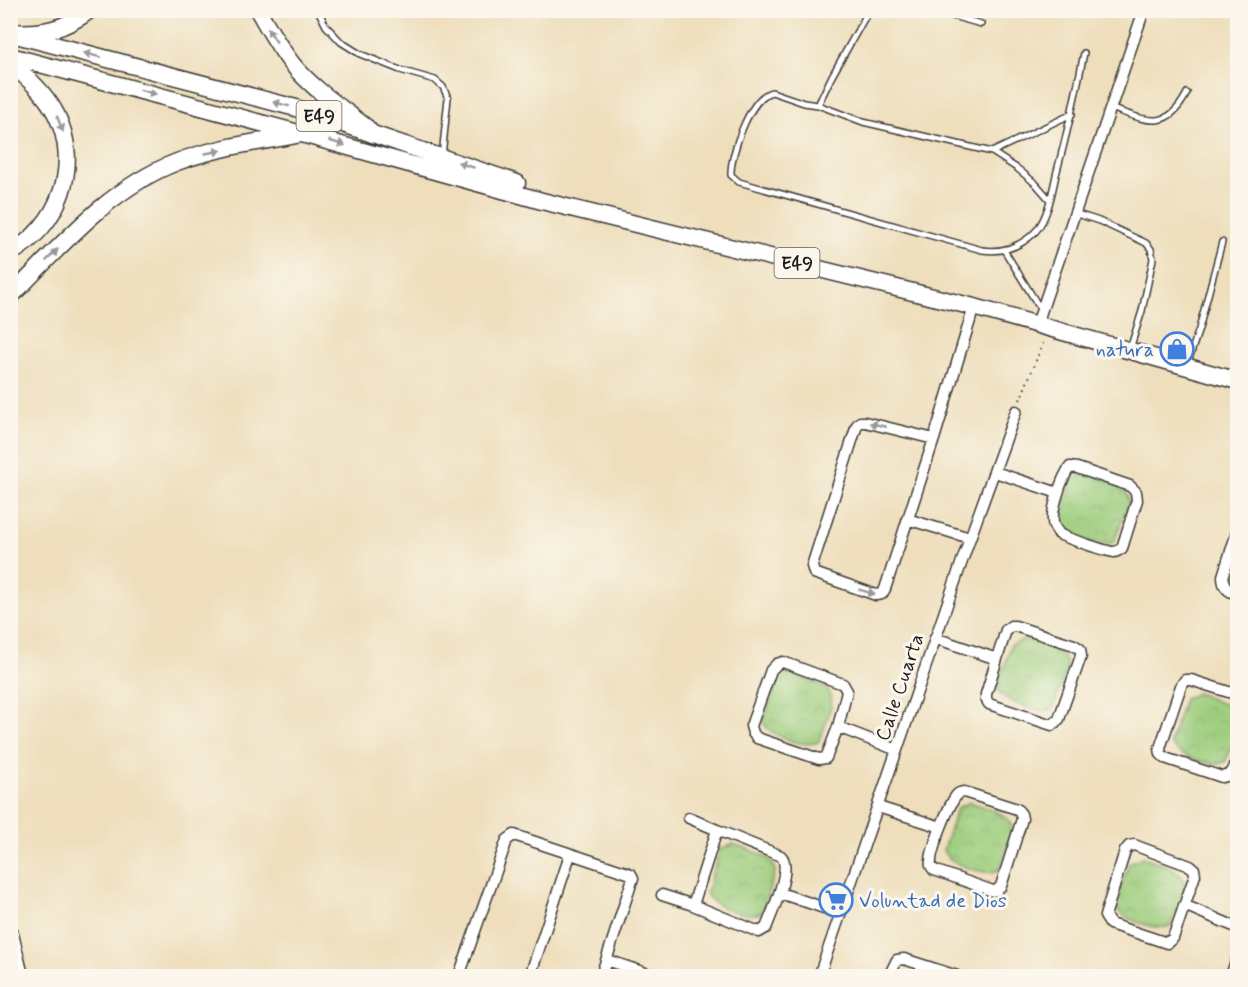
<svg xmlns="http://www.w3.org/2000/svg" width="1248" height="987" font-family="Mynerve,sans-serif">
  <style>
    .park { fill: url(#park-crowns); stroke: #5c744c; stroke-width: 1.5 }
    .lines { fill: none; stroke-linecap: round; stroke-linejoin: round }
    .service-casing { stroke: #3c3934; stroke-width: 8 }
    .minor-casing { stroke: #3c3934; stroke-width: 13 }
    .primary-casing { stroke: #3c3934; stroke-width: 19 }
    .trunk-casing { stroke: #3c3934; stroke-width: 19 }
    .path { stroke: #3c3934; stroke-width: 2; stroke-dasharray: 1.5 4.5; stroke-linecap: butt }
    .service { stroke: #fff; stroke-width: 5 }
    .minor { stroke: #fff; stroke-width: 10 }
    .primary { stroke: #fff; stroke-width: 16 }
    .trunk { stroke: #fff; stroke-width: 16 }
    .oneway { fill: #999 }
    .labels { text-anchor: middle; stroke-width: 6; stroke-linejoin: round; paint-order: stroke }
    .shield { fill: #fbf7ec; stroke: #5f5e5a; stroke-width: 1.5 }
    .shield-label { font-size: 18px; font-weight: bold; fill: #1c1c1c }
    .shop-label { font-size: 20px; fill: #366cbe; stroke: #fbf7ec; text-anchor: end }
    .street-label { font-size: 20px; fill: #1c1c1c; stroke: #fbf7ec }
  </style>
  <defs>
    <pattern id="park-crowns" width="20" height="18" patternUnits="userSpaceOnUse" patternTransform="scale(1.5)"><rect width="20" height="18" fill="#9ccc7b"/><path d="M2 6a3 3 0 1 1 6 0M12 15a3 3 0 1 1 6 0" fill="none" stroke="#86af6a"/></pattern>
  </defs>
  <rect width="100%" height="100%" fill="#fbf7ec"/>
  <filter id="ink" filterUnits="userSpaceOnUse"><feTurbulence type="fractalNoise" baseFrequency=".0167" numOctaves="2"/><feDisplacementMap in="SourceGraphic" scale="12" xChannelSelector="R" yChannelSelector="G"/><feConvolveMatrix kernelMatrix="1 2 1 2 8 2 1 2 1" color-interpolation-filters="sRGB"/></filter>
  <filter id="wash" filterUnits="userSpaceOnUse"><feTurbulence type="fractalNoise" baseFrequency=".008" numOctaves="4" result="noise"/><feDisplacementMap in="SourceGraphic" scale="24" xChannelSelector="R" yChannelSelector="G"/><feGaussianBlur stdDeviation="1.35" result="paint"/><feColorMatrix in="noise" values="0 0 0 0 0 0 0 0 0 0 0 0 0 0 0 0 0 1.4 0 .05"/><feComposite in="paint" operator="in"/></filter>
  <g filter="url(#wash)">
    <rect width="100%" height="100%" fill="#eedebc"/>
    <path class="park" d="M 1087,473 C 1101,479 1128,483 1129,502 L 1114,542 C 1100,547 1065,536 1059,522 L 1073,479 Z
      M 1237,545 L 1237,585 L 1231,580 L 1228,573 Z
      M 1025,639 C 1039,645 1067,650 1067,668 L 1055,703 L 1052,709 C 1038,714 1003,702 997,688 L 1011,645 Z
      M 791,673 C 839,693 838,687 821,737 L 818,742 C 804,748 769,736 763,722 L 778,679 Z
      M 1197,693 L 1235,709 C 1243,723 1232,749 1225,762 C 1210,767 1176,756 1170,742 L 1184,699 Z
      M 970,802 C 985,808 1012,812 1012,831 L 1001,866 L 998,871 C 984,876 948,864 943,850 L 957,808 Z
      M 733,844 C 747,850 775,854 775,873 L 763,908 L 760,913 C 746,918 712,907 706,893 L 720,850 Z
      M 1143,857 C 1157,863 1184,867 1185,886 L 1170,926 C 1156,931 1121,920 1115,905 L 1129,863 Z"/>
  </g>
  <g filter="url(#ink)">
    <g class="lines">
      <defs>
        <path id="service" d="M 318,10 L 326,26 L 341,42 L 360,54 L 400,70 L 435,80 L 443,87 L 448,98 L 442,156
          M 869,10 L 832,76 L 818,105 L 804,103 L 772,92 C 750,96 730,155 731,175 L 739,182 L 982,250 C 1003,253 1021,247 1036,231 C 1048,217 1052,193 1056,175 C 1067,134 1076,94 1084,53
          M 931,10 L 981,24
          M 818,105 L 863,122 L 992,152 L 1018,169 L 1036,184 L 1050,200
          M 1110,108 C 1146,120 1167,133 1187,93
          M 992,152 L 1072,114
          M 1074,213 L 1099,221 L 1146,243 L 1151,249 L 1153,259 L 1142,311 L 1130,349
          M 1004,250 L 1041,310
          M 1187,365 L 1199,329 L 1222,242"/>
        <path id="minor" d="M 1037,324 L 1144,10
          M 934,439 L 865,422 L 860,422 L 857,425 L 812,566 L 814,573 L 876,595 L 882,594 L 885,589 L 934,439 L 974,307
          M 1070,467 L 1077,468 L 1130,486 L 1136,492 L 1137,500 L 1122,548 C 1119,550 1117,552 1114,552 C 1108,552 1064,537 1059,534 C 1059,533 1054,527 1054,526 C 1049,514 1062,477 1070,467 Z
          M 995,472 L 1058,493
          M 907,519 L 970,538
          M 1238,529 L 1223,576 C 1223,587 1227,591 1238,595
          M 1011,626 L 1015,626 L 1074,645 L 1080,649 L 1081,656 L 1059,719 L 1052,725 L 989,704 L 986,699 L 986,694 L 1006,630 Z
          M 935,638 L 997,659
          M 783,662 L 843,684 L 847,691 L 838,727 L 826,758 L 819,759 L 757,738 L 753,733 L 751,726 L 771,670 L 777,664 Z
          M 1238,695 L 1191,680 L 1185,680 L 1181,686 L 1160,748 L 1161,754 L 1165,758 L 1222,777 C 1233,776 1234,768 1238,759
          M 838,727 L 897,750
          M 964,792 L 1017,809 L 1021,814 L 1022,819 L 1001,886 L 997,890 L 993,891 L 934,870 C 931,866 930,866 931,861 C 931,849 949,805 956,796 C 959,792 959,793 964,792 Z
          M 878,807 L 941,827
          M 689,818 L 717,830
          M 717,830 L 781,856 C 793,868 772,912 766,928 L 759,932 L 693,905 Z
          M 1134,845 L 1190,866 L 1194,869 L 1195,875 L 1173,938 L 1167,943 L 1110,924 L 1105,916 L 1125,851 L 1129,846 Z
          M 780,893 L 839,913
          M 662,895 L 693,905
          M 1184,905 L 1238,928
          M 607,960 L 654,976
          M 459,976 L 507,840 L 514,835 L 631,874 L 633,878 L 601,976
          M 530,976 L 570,855
          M 819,976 L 970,538 L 1016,411
          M 889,976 L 897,960 L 904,959 L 957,976
          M 1231,976 L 1238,956"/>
        <path id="primary" d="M 16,35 L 296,108 L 517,183
          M 10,56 L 302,134 L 542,201 L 974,307 L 1238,381"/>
        <path id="trunk" d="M 258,10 C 269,29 279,48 293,65 C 314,90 342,108 367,128 L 372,134
          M 10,32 C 42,34 64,30 90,10
          M 10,63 C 28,78 45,93 56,114 C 82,165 59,227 10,253
          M 10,297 C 60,247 109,188 177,162 C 216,147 261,142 302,134
          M 10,934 L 20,976"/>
      </defs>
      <use href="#service" class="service-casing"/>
      <use href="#minor" class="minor-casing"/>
      <use href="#primary" class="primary-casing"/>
      <use href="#trunk" class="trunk-casing"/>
      <path class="path" d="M 1020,400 L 1044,341"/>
      <use href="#service" class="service"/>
      <use href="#minor" class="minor"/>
      <use href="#primary" class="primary"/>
      <use href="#trunk" class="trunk"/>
    </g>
    <defs><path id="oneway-solid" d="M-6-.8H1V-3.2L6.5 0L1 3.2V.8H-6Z" transform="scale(1.5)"/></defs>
    <g class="oneway">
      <use href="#oneway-solid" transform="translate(272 35) rotate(-122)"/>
      <use href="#oneway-solid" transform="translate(92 55) rotate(-165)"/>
      <use href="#oneway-solid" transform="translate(148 92) rotate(15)"/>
      <use href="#oneway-solid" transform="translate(281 104) rotate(-165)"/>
      <use href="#oneway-solid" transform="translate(60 124) rotate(69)"/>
      <use href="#oneway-solid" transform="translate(337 143) rotate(16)"/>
      <use href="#oneway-solid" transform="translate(213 152) rotate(-11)"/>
      <use href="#oneway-solid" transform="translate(466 165) rotate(-161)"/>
      <use href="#oneway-solid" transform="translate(52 255) rotate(-45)"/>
      <use href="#oneway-solid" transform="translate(878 425) rotate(-167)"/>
      <use href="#oneway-solid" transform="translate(867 592) rotate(17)"/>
    </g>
  </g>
  <defs>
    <symbol id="shop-ring" viewBox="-11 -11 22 22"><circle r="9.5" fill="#fbf7ec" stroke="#3f7fe0" stroke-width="1.5"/><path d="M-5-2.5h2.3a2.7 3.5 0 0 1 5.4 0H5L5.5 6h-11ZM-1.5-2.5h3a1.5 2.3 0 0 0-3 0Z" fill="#3f7fe0"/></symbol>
    <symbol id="supermarket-ring" viewBox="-11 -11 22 22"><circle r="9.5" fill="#fbf7ec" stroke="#3f7fe0" stroke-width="1.5"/><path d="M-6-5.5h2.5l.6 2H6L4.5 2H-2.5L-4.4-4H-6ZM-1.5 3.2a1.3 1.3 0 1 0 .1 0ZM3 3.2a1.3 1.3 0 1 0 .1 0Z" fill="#3f7fe0"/></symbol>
  </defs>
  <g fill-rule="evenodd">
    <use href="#shop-ring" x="1158" y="330" width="38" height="38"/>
    <use href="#supermarket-ring" x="817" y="881" width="38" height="38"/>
  </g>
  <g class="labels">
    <g class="shield">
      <rect x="296.5" y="101" width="45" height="30" rx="4.5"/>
      <rect x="774.5" y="248" width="45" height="30" rx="4.5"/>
    </g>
    <g class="shield-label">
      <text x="319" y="122">E49</text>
      <text x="797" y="269">E49</text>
    </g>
    <g class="shop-label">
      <text x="1154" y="356">natura</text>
      <text x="859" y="907" text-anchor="start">Voluntad de Dios</text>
    </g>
    <g class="street-label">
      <text transform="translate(899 687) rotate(-71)" y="7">Calle Cuarta</text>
    </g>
  </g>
  <rect width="1248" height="987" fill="none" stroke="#fbf7ec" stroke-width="36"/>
</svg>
